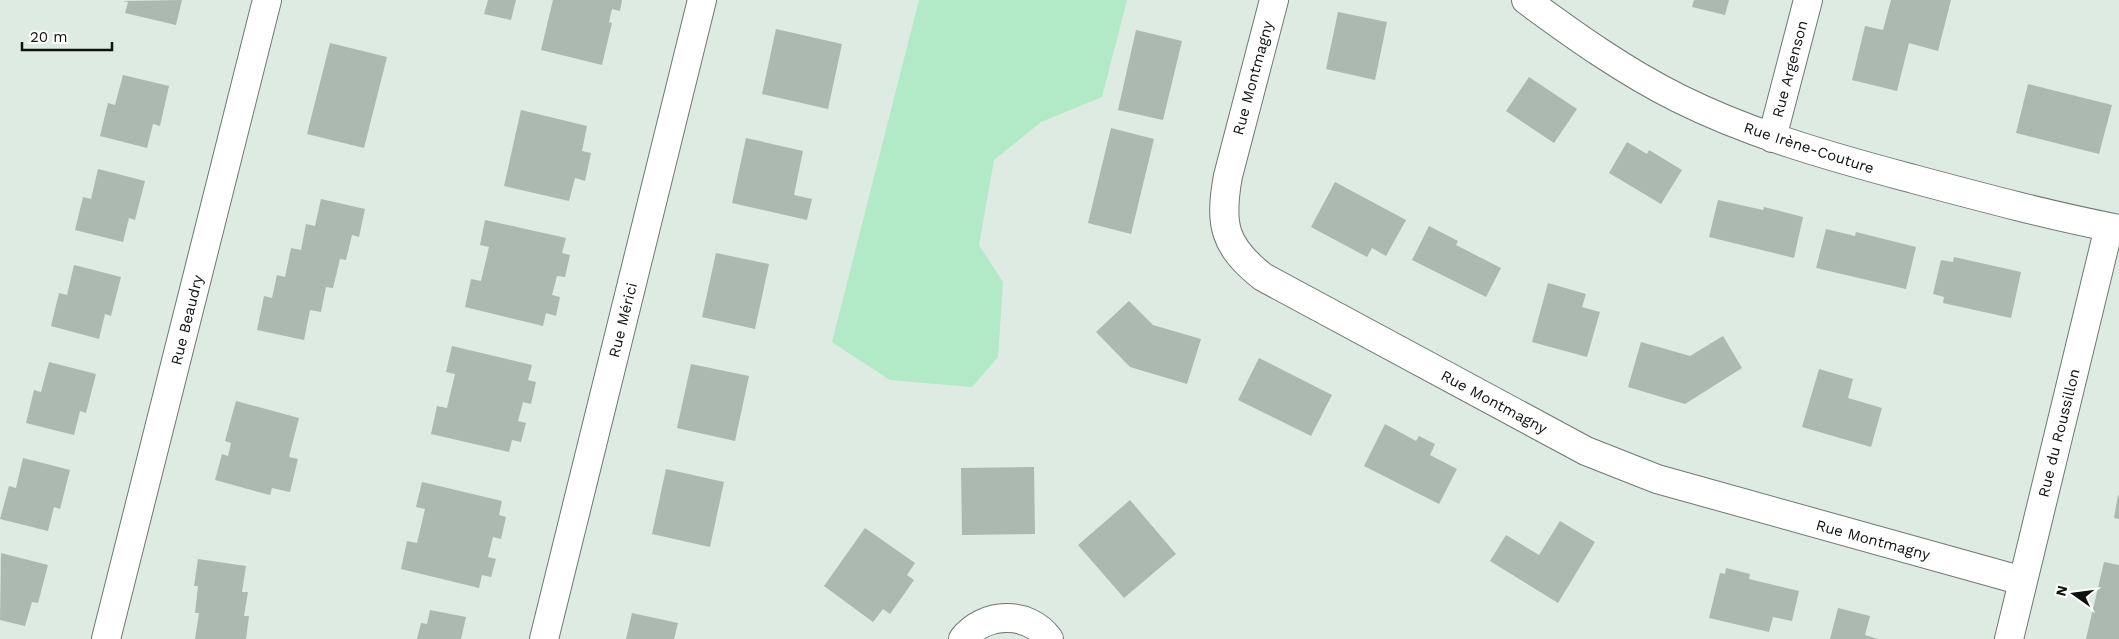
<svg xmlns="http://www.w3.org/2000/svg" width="2119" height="639" font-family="'Work Sans',sans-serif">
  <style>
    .green { fill: #b2e9c7 }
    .building { fill: #abb9b0 }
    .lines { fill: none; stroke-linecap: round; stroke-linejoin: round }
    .street-casing { stroke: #6d7971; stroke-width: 30 }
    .street { stroke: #fff; stroke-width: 28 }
    .labels { text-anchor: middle; stroke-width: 4; stroke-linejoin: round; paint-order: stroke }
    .street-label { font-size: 15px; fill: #0d120f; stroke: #fff }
  </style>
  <rect width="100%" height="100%" fill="#ddebe2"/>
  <path class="green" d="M 919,0 L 1127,0 L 1102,97 L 1041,122 L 994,160 L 979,245 L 1003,282 L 998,357 L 972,387 L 890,380 L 832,342 Z"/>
  <path class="building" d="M 182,0 L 176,25 L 125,13 L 128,2 L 123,1 Z
    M 488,0 L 516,0 L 511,20 L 484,14 Z
    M 553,0 L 622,0 L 620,11 L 612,9 L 609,22 L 612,23 L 602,65 L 541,50 Z
    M 1694,0 L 1729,0 L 1725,15 L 1692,7 Z
    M 1891,0 L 1951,0 L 1938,51 L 1909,43 L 1897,91 L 1852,80 L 1865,26 L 1883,30 Z
    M 1338,12 L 1387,22 L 1375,80 L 1326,69 Z
    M 776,29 L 842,44 L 828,109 L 762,94 Z
    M 1136,30 L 1182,41 L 1163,120 L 1118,110 Z
    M 330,43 L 387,57 L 364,148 L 307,134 Z
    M 123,75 L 169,86 L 160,126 L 153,124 L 147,148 L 100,136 L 108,103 L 115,105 Z
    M 1529,77 L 1577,109 L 1554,143 L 1506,111 Z
    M 2028,84 L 2112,105 L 2099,154 L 2016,133 Z
    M 521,110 L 587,126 L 582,151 L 591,153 L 585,181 L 575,178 L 569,201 L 504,186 Z
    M 1111,128 L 1154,139 L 1131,234 L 1088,223 Z
    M 746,138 L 803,151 L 794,195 L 812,199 L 807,220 L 732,203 Z
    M 1627,142 L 1647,154 L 1649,150 L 1682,170 L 1661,204 L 1609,173 Z
    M 98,169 L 145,181 L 135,220 L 129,218 L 123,242 L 75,230 L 83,197 L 91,199 Z
    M 1335,182 L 1406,220 L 1386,256 L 1372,248 L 1367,257 L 1311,227 Z
    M 321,199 L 365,209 L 359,237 L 352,235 L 346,260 L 340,259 L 333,288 L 326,287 L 321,312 L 310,310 L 304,340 L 257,330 L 264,296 L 272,298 L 277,275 L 285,277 L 291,248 L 301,250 L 306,224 L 315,226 Z
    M 1718,200 L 1763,210 L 1764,207 L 1803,217 L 1794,258 L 1709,237 Z
    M 485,220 L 566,238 L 562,253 L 570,255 L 565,277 L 557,276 L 552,295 L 560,297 L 556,316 L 546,313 L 543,326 L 465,307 L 471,279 L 481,281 L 489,247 L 480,245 Z
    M 1429,226 L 1458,241 L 1456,245 L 1501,268 L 1486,297 L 1412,260 Z
    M 1826,229 L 1855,236 L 1856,232 L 1916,247 L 1906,289 L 1816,268 Z
    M 716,253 L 769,264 L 755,329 L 702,317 Z
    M 1954,257 L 2021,272 L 2011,318 L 1943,303 L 1944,297 L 1933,294 L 1941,260 L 1953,262 Z
    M 74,265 L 121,277 L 111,316 L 105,314 L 99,339 L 51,326 L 59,293 L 67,295 Z
    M 1548,283 L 1586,294 L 1582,307 L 1600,312 L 1587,357 L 1532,342 Z
    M 1129,301 L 1153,325 L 1201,339 L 1187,384 L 1130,367 L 1096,332 Z
    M 1723,336 L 1742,368 L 1685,404 L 1628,387 L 1641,342 L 1690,356 Z
    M 452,346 L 532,365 L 528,380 L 536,382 L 531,404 L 523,402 L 518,421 L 526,423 L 521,442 L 512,440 L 509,452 L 431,434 L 437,406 L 447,408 L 455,374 L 446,372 Z
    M 1259,358 L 1332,395 L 1311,436 L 1238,400 Z
    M 49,362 L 96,374 L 86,413 L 80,411 L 74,435 L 26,423 L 34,390 L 41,392 Z
    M 691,364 L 749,376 L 735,441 L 677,428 Z
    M 1819,369 L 1853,379 L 1848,398 L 1882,408 L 1871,447 L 1802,427 Z
    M 236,401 L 299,418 L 289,457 L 298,459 L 290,492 L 272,488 L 270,495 L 215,480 L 222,454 L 228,456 L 231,443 L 225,441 Z
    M 1385,424 L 1416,441 L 1419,436 L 1435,444 L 1430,455 L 1457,469 L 1439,504 L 1364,466 Z
    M 23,458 L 70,470 L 60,509 L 54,507 L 48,531 L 0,519 L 9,486 L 16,488 Z
    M 1034,467 L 1035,534 L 962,535 L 961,468 Z
    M 666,469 L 724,482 L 710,547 L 652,534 Z
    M 422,482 L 502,501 L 499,515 L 506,517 L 501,539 L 493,537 L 488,557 L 496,559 L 491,577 L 482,575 L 479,588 L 401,569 L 407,541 L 417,543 L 425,509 L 416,507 Z
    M 2118,495 L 2119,496 L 2119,519 L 2114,518 Z
    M 1130,500 L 1176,554 L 1124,598 L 1078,545 Z
    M 1560,521 L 1595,542 L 1558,603 L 1490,561 L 1506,535 L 1539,555 Z
    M 865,528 L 915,563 L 907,575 L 914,580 L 890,614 L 883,609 L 873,622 L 824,586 Z
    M 1,553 L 48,565 L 38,603 L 32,602 L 25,626 L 0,620 Z
    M 198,559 L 246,566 L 242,592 L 248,592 L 244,616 L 249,616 L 246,639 L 195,639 L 199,613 L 195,613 L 198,586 L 194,586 Z
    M 2104,562 L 2119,565 L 2119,639 L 2086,639 Z
    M 1726,568 L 1750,574 L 1749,579 L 1799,591 L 1792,621 L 1773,617 L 1769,632 L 1709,618 L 1720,573 L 1725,574 Z
    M 1838,608 L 1870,616 L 1865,635 L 1878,639 L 1830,639 Z
    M 430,610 L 466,617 L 461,639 L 417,639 L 421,623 L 427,624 Z
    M 632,613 L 678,623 L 674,639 L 626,639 Z"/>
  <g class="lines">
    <defs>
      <path id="street" d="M 1274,0 L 1228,176 C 1219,225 1224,246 1263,277 L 1586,451 L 1657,479 L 2023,581
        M 1526,0 C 1575,36 1624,71 1678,98 C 1750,134 1828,156 1906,177 C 1977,196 2047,215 2119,229
        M 1772,138 L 1808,0
        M 106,639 L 267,0
        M 544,639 L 702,0
        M 963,639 C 984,612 1028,610 1049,639
        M 2009,639 L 2109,227"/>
    </defs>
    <use href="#street" class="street-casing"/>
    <use href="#street" class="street"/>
  </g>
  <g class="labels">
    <g class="street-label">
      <text transform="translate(1790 69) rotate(-75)" y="5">Rue Argenson</text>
      <text transform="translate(1253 78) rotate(-75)" y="5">Rue Montmagny</text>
      <text transform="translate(1809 148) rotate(18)" y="5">Rue Irène-Couture</text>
      <text transform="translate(187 320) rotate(-76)" y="5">Rue Beaudry</text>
      <text transform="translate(623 320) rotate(-76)" y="5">Rue Mérici</text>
      <text transform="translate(1494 402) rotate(28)" y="5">Rue Montmagny</text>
      <text transform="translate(2059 433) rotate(-76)" y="5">Rue du Roussillon</text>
      <text transform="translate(1873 540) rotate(15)" y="5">Rue Montmagny</text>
    </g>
  </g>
  <g transform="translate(2074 594) rotate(284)" stroke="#ffffff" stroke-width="4" paint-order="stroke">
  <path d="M0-4L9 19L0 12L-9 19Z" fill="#0d120f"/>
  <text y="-8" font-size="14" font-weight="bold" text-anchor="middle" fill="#0d120f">N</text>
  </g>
  <path d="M22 42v8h90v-8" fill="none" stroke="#0d120f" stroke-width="2.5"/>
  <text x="30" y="42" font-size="15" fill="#0d120f" stroke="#ffffff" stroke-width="4" paint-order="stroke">20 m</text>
</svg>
